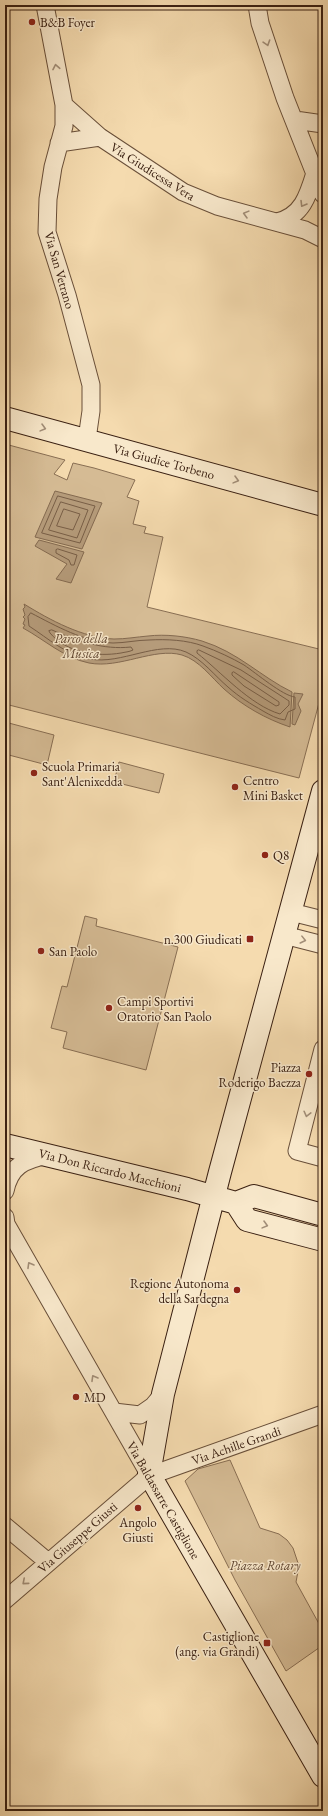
<svg xmlns="http://www.w3.org/2000/svg" width="328" height="1816" font-family="'EB Garamond',serif">
  <style>
    .green { fill: #d5bb94; stroke: #886e53 }
    .water { fill: #b59b7a; stroke: #846a50 }
    .lines { fill: none; stroke-linecap: round; stroke-linejoin: round }
    .shore { stroke: #785e46; stroke-width: 1 }
    .street-casing { stroke: #694f39; stroke-width: 19 }
    .secondary-casing { stroke: #3a2012; stroke-width: 24 }
    .street { stroke: #f8e8cb; stroke-width: 17 }
    .secondary { stroke: #f8e8cb; stroke-width: 22 }
    .oneway { stroke: #a28e78 }
    .poi-dot { fill: #8f2418; stroke: #f8e8cb; stroke-width: 1.5 }
    .labels { text-anchor: middle; stroke-width: 3; stroke-linejoin: round; paint-order: stroke }
    .poi-label { font-size: 13px; fill: #3a2012; stroke: #f8e8cb; text-anchor: start }
    .street-label { font-size: 13px; fill: #3a2012; stroke: #f8e8cb }
    .park-label { font-size: 13px; font-style: italic; fill: #614732; stroke: #f8e8cb }
  </style>
  <rect width="100%" height="100%" fill="#f5dbaf"/>
  <filter id="stains"><feTurbulence type="fractalNoise" baseFrequency=".005" numOctaves="4"/><feColorMatrix values="0 0 0 0 .2 0 0 0 0 .09 0 0 0 0 .02 0 0 0 .5 -.17"/></filter>
  <radialGradient id="worn" r=".72"><stop offset=".6" stop-color="#630" stop-opacity="0"/><stop offset="1" stop-color="#630" stop-opacity=".3"/></radialGradient>
  <path class="green" d="M 5,444 L 65,460 L 54,474 L 67,480 L 73,463 L 94,468 L 135,480 L 127,497 L 139,501 L 133,524 L 146,527 L 144,533 L 163,537 L 147,607 L 323,650 L 323,688 L 299,778 L 5,704 Z
    M 5,722 L 54,735 L 47,765 L 5,754 Z
    M 119,762 L 164,774 L 159,793 L 114,782 Z
    M 85,916 L 97,919 L 96,926 L 178,947 L 146,1070 L 63,1048 L 67,1032 L 51,1028 L 62,986 L 67,987 Z
    M 230,1460 L 260,1528 L 279,1534 L 287,1540 L 293,1548 L 299,1566 L 296,1582 L 323,1631 L 323,1645 L 286,1671 L 235,1580 L 185,1481 L 198,1469 Z"/>
  <path class="water" d="M 55,491 L 102,503 L 82,549 L 35,537 Z
    M 39,540 L 84,552 L 71,583 L 56,579 L 67,564 L 35,546 Z
    M 24,604 C 50,620 83,638 114,639 C 126,639 136,637 148,636 C 165,634 185,636 202,641 C 238,652 261,677 292,692 L 290,727 C 266,719 243,706 224,689 C 212,678 199,660 182,655 C 154,647 120,669 89,663 C 64,658 45,640 23,628 L 25,625 L 23,624 L 25,619 L 23,617 L 25,615 L 23,609 L 25,607 Z
    M 294,693 L 303,694 L 298,704 L 301,711 L 295,725 L 292,724 Z"/>
  <g class="lines">
    <path class="shore" d="M 58,496 L 95,506 L 80,543 L 42,533 Z
      M 61,502 L 88,510 L 77,538 L 49,530 Z
      M 64,509 L 80,514 L 73,530 L 57,526 Z
      M 58,549 L 77,555 L 74,565 L 71,565 L 69,560 L 56,553 L 56,550 Z
      M 31,613 C 56,626 84,642 113,643 C 125,643 137,640 149,640 C 167,639 187,640 203,646 C 217,651 232,658 244,665 C 256,673 283,696 295,697 L 295,709 L 288,712 L 285,720 C 277,719 270,715 263,711 C 251,704 239,697 228,687 C 215,676 202,659 186,652 C 158,640 121,665 90,659 C 66,655 49,639 29,626 L 28,617 Z
      M 52,630 C 77,641 103,650 131,647 L 133,650 C 129,652 125,652 121,653 C 97,657 67,653 50,633 L 49,631 Z
      M 199,650 L 241,670 L 289,701 L 289,705 L 280,714 C 250,705 221,672 197,653 L 197,651 Z
      M 234,672 L 279,702 L 279,705 L 276,706 L 244,686 L 232,675 L 232,673 Z"/>
    <defs>
      <path id="street" d="M 45,5 L 64,105 L 64,126 L 53,167 L 48,199 L 47,232 L 67,295 L 91,385 L 91,411 L 87,439
        M 257,5 L 260,23 L 285,98 L 323,194
        M 64,105 L 100,137 L 183,192 L 217,206 L 305,230 L 323,239
        M 295,120 L 323,124
        M 59,143 L 100,137
        M 277,222 C 302,216 308,196 315,173
        M 291,912 L 323,920
        M 284,935 L 323,945
        M 323,1049 L 297,1151 L 323,1158
        M 5,1191 C 10,1166 24,1160 48,1155
        M 5,1217 L 6,1224 L 149,1474
        M 114,1412 L 140,1415 L 153,1406 L 163,1394
        M 149,1474 L 160,1472 L 323,1414
        M 5,1526 L 48,1562
        M 5,1600 L 142,1482 L 149,1474"/>
      <path id="secondary" d="M 5,418 L 323,505
        M 323,791 L 220,1172 L 163,1394 L 149,1474 L 323,1776
        M 5,1145 L 187,1189 L 236,1203 L 254,1196 L 323,1215
        M 236,1203 L 247,1220 L 323,1240"/>
    </defs>
    <use href="#street" class="street-casing"/>
    <use href="#secondary" class="secondary-casing"/>
    <use href="#street" class="street"/>
    <use href="#secondary" class="secondary"/>
  </g>
  <defs><path id="oneway-chevron" d="M-2-3.5L2.5 0L-2 3.5" fill="none" stroke-width="1.6" stroke-linecap="round" stroke-linejoin="round"/></defs>
  <g class="oneway">
    <use href="#oneway-chevron" transform="translate(267 43) rotate(72)"/>
    <use href="#oneway-chevron" transform="translate(56 67) rotate(-101)"/>
    <use href="#oneway-chevron" transform="translate(303 204) rotate(121)"/>
    <use href="#oneway-chevron" transform="translate(246 214) rotate(-165)"/>
    <use href="#oneway-chevron" transform="translate(43 428) rotate(15)"/>
    <use href="#oneway-chevron" transform="translate(236 480) rotate(15)"/>
    <use href="#oneway-chevron" transform="translate(303 940) rotate(14)"/>
    <use href="#oneway-chevron" transform="translate(307 1114) rotate(104)"/>
    <use href="#oneway-chevron" transform="translate(265 1225) rotate(15)"/>
    <use href="#oneway-chevron" transform="translate(30 1265) rotate(-120)"/>
    <use href="#oneway-chevron" transform="translate(94 1378) rotate(-120)"/>
    <use href="#oneway-chevron" transform="translate(25 1582) rotate(139)"/>
  </g>
  <g class="poi-dot">
    <circle cx="32" cy="22" r="4"/>
    <circle cx="34" cy="773" r="4"/>
    <circle cx="235" cy="787" r="4"/>
    <circle cx="265" cy="855" r="4"/>
    <rect x="246" y="935" width="8" height="8" rx="2"/>
    <circle cx="41" cy="951" r="4"/>
    <circle cx="109" cy="1008" r="4"/>
    <circle cx="309" cy="1074" r="4"/>
    <circle cx="237" cy="1290" r="4"/>
    <circle cx="76" cy="1397" r="4"/>
    <circle cx="138" cy="1508" r="4"/>
    <rect x="263" y="1639" width="8" height="8" rx="2"/>
  </g>
  <g class="labels">
    <g class="poi-label">
      <text x="40" y="27">B&amp;B Foyer</text>
      <text x="42" y="771">Scuola Primaria<tspan x="42" dy="15">Sant'Alenixedda</tspan></text>
      <text x="243" y="785">Centro<tspan x="243" dy="15">Mini Basket</tspan></text>
      <text x="273" y="860">Q8</text>
      <text x="242" y="944" text-anchor="end">n.300 Giudicati</text>
      <text x="49" y="956">San Paolo</text>
      <text x="117" y="1006">Campi Sportivi<tspan x="117" dy="15">Oratorio San Paolo</tspan></text>
      <text x="301" y="1072" text-anchor="end">Piazza<tspan x="301" dy="15">Roderigo Baezza</tspan></text>
      <text x="229" y="1288" text-anchor="end">Regione Autonoma<tspan x="229" dy="15">della Sardegna</tspan></text>
      <text x="84" y="1402">MD</text>
      <text x="138" y="1527" text-anchor="middle">Angolo<tspan x="138" dy="15">Giusti</tspan></text>
      <text x="259" y="1641" text-anchor="end">Castiglione<tspan x="259" dy="15">(ang. via Grandi)</tspan></text>
    </g>
    <g class="street-label">
      <text transform="translate(153 171) rotate(32)" y="5">Via Giudicessa Vera</text>
      <text transform="translate(60 270) rotate(74)" y="5">Via San Vetrano</text>
      <text transform="translate(164 461) rotate(15)" y="5">Via Giudice Torbeno</text>
      <text transform="translate(110 1170) rotate(14)" y="5">Via Don Riccardo Macchioni</text>
      <text transform="translate(236 1445) rotate(-19)" y="5">Via Achille Grandi</text>
      <text transform="translate(164 1500) rotate(60)" y="5">Via Baldassarre Castiglione</text>
      <text transform="translate(77 1537) rotate(-41)" y="5">Via Giuseppe Giusti</text>
    </g>
    <g class="park-label">
      <text x="81" y="643">Parco della<tspan x="81" dy="15">Musica</tspan></text>
      <text x="265" y="1570">Piazza Rotary</text>
    </g>
  </g>
  <rect width="328" height="1816" fill="none" stroke="#f5dbaf" stroke-width="20"/>
  <rect x="6" y="6" width="316" height="1804" fill="none" stroke="#3a2012" stroke-width="2"/>
  <rect x="10" y="10" width="308" height="1796" fill="none" stroke="#3a2012"/>
  <rect width="100%" height="100%" filter="url(#stains)"/>
  <rect width="100%" height="100%" fill="url(#worn)"/>
</svg>
